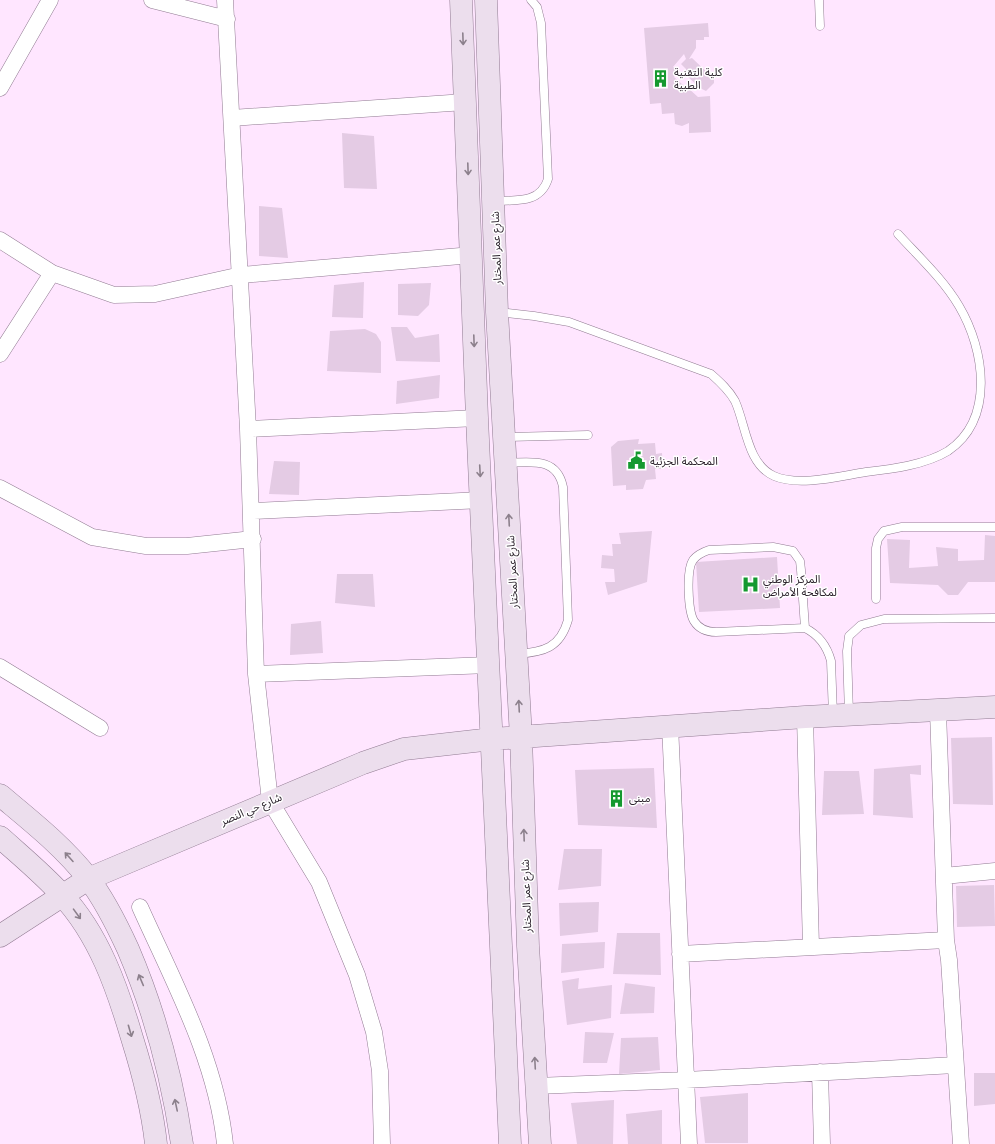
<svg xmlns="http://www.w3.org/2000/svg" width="995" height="1144" font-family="Figtree,'Noto Sans Arabic',sans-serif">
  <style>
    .building { fill: #e4cbe4 }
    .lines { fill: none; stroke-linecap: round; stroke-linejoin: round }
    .lane-casing { stroke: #917b92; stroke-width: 9 }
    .street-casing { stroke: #917b92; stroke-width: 17 }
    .secondary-casing { stroke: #917b92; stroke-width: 23 }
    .lane { stroke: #fff; stroke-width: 8 }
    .street { stroke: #fff; stroke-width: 16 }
    .secondary { stroke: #ecdeed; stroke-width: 22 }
    .oneway { stroke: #8c808c }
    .labels { text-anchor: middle; stroke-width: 3; stroke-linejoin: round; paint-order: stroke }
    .poi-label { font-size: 11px; fill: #2b222c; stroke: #fff; text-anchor: start }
    .street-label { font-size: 11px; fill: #2b222c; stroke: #fff }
  </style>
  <rect width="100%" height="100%" fill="#ffe6ff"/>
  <path class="building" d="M 708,23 L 709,37 L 704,37 L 704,40 L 696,40 L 696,48 L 689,59 L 692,58 L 714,79 L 714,83 L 706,91 L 700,88 L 686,75 L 686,69 L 681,64 L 686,59 L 684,54 L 673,67 L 678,71 L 674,77 L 683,85 L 684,88 L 688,88 L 698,97 L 710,96 L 711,132 L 689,133 L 689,123 L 682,126 L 675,124 L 674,113 L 662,114 L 661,103 L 650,104 L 644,28 Z
    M 342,133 L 374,136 L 377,189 L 344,188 Z
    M 259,206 L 282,208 L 288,258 L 259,256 Z
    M 364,282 L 363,318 L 332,317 L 334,285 Z
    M 431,283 L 429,305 L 418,316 L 398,315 L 398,284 Z
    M 391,327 L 407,327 L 415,338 L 439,334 L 440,362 L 396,361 Z
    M 365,329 L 376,334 L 381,342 L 381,373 L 327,371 L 330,331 Z
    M 440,375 L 439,398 L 396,404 L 397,381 Z
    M 639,439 L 638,444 L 655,443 L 656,454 L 662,453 L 663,469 L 655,469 L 656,479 L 646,480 L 643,489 L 626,490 L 626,485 L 613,486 L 611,447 L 618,441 Z
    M 274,461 L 300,462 L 299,495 L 269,494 Z
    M 652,531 L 647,582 L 608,595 L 605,582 L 615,582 L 614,569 L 601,568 L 602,555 L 613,556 L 612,544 L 621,544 L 619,533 Z
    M 985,535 L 995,536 L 995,582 L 968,582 L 958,595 L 948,595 L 938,585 L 890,583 L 887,539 L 910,540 L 909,568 L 938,566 L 936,547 L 958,549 L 958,561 L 984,560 Z
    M 777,557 L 780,608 L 699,612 L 696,562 Z
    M 337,574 L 373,574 L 375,607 L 335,603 Z
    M 321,621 L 323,653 L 290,655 L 291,624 Z
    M 992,737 L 993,805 L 953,804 L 951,738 Z
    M 921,765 L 921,775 L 910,774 L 913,818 L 873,815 L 874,769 Z
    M 654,768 L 657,828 L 578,825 L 575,770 Z
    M 824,771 L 859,771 L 864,814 L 822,815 Z
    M 564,849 L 602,849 L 601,886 L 558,890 Z
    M 994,885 L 995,926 L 957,927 L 956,886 Z
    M 599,902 L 598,932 L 560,936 L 559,903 Z
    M 617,933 L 660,933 L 661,975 L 613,974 Z
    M 605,942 L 604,968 L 561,973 L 562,944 Z
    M 579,978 L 578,989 L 612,985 L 611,1018 L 567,1025 L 562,981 Z
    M 625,983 L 655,987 L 654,1013 L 620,1014 Z
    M 585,1032 L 614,1033 L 607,1063 L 583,1063 Z
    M 658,1037 L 660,1070 L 619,1074 L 621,1038 Z
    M 974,1073 L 995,1073 L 995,1104 L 974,1106 Z
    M 748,1093 L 748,1143 L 705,1143 L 700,1097 Z
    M 614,1100 L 613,1144 L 577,1144 L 571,1103 Z
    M 662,1110 L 662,1144 L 628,1144 L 626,1114 Z"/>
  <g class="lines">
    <defs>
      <path id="lane" d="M 819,0 L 820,26
        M 494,201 C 516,200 540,204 548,179 L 541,23 L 537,7 L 531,0
        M 498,312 L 534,316 L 569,322 L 711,374 C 720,382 729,390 735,401 C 746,425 747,464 774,476 C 799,487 840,476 866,472 C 892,469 925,465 948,451 C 995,419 985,350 959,306 C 943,279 919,257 898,234
        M 505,437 L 588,435
        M 507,463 C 531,462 557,457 563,487 L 568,620 C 560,648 544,652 517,654
        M 773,547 L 793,551 L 800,561 L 801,570 L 805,628 L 716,632 C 707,632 699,629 694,621 C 688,611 686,570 693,560 C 697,555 703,552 709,550 Z
        M 876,599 L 876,548 L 878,539 L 884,531 L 902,527 L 995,527
        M 805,628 C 819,635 827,646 831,661 L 833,715
        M 849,714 L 847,651 L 849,636 L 861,625 L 884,619 L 995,618"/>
      <path id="street" d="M 152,0 L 227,19
        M 225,0 L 248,429 L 256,674 L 270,801 L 319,882 L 357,975 L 374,1032 L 380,1071 L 382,1144
        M 0,88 L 50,0
        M 232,118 L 465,102
        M 0,240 L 52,273 L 114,295 L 155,294 L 241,275 L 472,255
        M 0,354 L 52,273
        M 248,429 L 477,418
        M 0,488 L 92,537 L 146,546 L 187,546 L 253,539
        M 252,511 L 482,500
        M 0,667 L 100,728
        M 256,674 L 489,665
        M 938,711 L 946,940 L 949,960 L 961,1144
        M 805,717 L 811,947
        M 670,725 L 689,1144
        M 944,876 L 995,871
        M 140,907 C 174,983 216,1059 225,1144
        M 680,954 L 946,940
        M 820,1072 L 822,1144
        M 536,1086 L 686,1080 L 955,1065"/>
      <path id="secondary" d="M 461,0 L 477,418 L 510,1144
        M 486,0 L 497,312 L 521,737 L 528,946 L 540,1144
        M 0,795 C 31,821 63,846 88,878 C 104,899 117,925 128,949 C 155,1012 172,1077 182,1144
        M 0,837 C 21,856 43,874 62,895 C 99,935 117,987 132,1038 C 143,1073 152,1107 156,1144
        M 0,936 L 88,879 L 363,763 L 404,749 L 492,739 L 805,717 L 995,707"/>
    </defs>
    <use href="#lane" class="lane-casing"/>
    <use href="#street" class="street-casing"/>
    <use href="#secondary" class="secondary-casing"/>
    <use href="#lane" class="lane"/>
    <use href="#street" class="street"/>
    <use href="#secondary" class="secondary"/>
  </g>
  <defs><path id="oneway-shaft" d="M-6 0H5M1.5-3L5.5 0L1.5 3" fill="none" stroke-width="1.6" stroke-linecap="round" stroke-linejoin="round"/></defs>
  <g class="oneway">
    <use href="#oneway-shaft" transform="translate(463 39) rotate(88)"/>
    <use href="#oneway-shaft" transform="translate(468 169) rotate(88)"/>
    <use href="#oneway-shaft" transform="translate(474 341) rotate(88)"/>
    <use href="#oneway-shaft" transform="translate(480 471) rotate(87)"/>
    <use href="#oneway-shaft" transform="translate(509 520) rotate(-93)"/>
    <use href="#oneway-shaft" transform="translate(519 706) rotate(-93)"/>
    <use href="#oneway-shaft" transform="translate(524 835) rotate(-92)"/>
    <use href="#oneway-shaft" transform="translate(69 857) rotate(-132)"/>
    <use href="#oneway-shaft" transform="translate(77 914) rotate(54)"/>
    <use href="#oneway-shaft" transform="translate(141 980) rotate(-113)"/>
    <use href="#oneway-shaft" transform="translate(130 1031) rotate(74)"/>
    <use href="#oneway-shaft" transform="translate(535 1063) rotate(-93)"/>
    <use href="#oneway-shaft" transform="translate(176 1105) rotate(-102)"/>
  </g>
  <defs>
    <symbol id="building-bare" viewBox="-9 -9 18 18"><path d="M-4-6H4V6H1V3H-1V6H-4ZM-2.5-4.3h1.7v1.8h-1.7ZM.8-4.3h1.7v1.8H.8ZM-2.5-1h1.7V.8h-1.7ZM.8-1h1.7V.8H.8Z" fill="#14992f" stroke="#fff" stroke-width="2.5" paint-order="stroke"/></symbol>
    <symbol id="civic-bare" viewBox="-9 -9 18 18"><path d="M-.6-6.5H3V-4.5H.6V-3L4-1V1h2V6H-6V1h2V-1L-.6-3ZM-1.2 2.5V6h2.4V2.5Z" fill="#14992f" stroke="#fff" stroke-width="2.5" paint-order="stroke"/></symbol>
    <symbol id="hospital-bare" viewBox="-9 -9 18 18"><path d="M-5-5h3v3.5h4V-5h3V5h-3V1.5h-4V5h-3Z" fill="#14992f" stroke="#fff" stroke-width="2.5" paint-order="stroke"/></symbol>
  </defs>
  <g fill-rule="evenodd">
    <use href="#building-bare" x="648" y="66" width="25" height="25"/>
    <use href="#civic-bare" x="624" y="448" width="25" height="25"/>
    <use href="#hospital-bare" x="738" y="572" width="25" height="25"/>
    <use href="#building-bare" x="604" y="786" width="25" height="25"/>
  </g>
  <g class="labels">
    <g class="poi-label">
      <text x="674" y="76">كلية التقنية<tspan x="674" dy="13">الطبية</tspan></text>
      <text x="650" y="465">المحكمة الجزئية</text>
      <text x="763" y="583">المركز الوطني<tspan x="763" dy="13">لمكافحة الأمراض</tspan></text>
      <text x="629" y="802">مبنى</text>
    </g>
    <g class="street-label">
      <text transform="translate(496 248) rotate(-92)" y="4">شارع عمر المختار</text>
      <text transform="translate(512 572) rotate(-93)" y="4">شارع عمر المختار</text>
      <text transform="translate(251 809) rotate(-23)" y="4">شارع حي النصر</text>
      <text transform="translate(526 896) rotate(-92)" y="4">شارع عمر المختار</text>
    </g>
  </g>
</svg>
